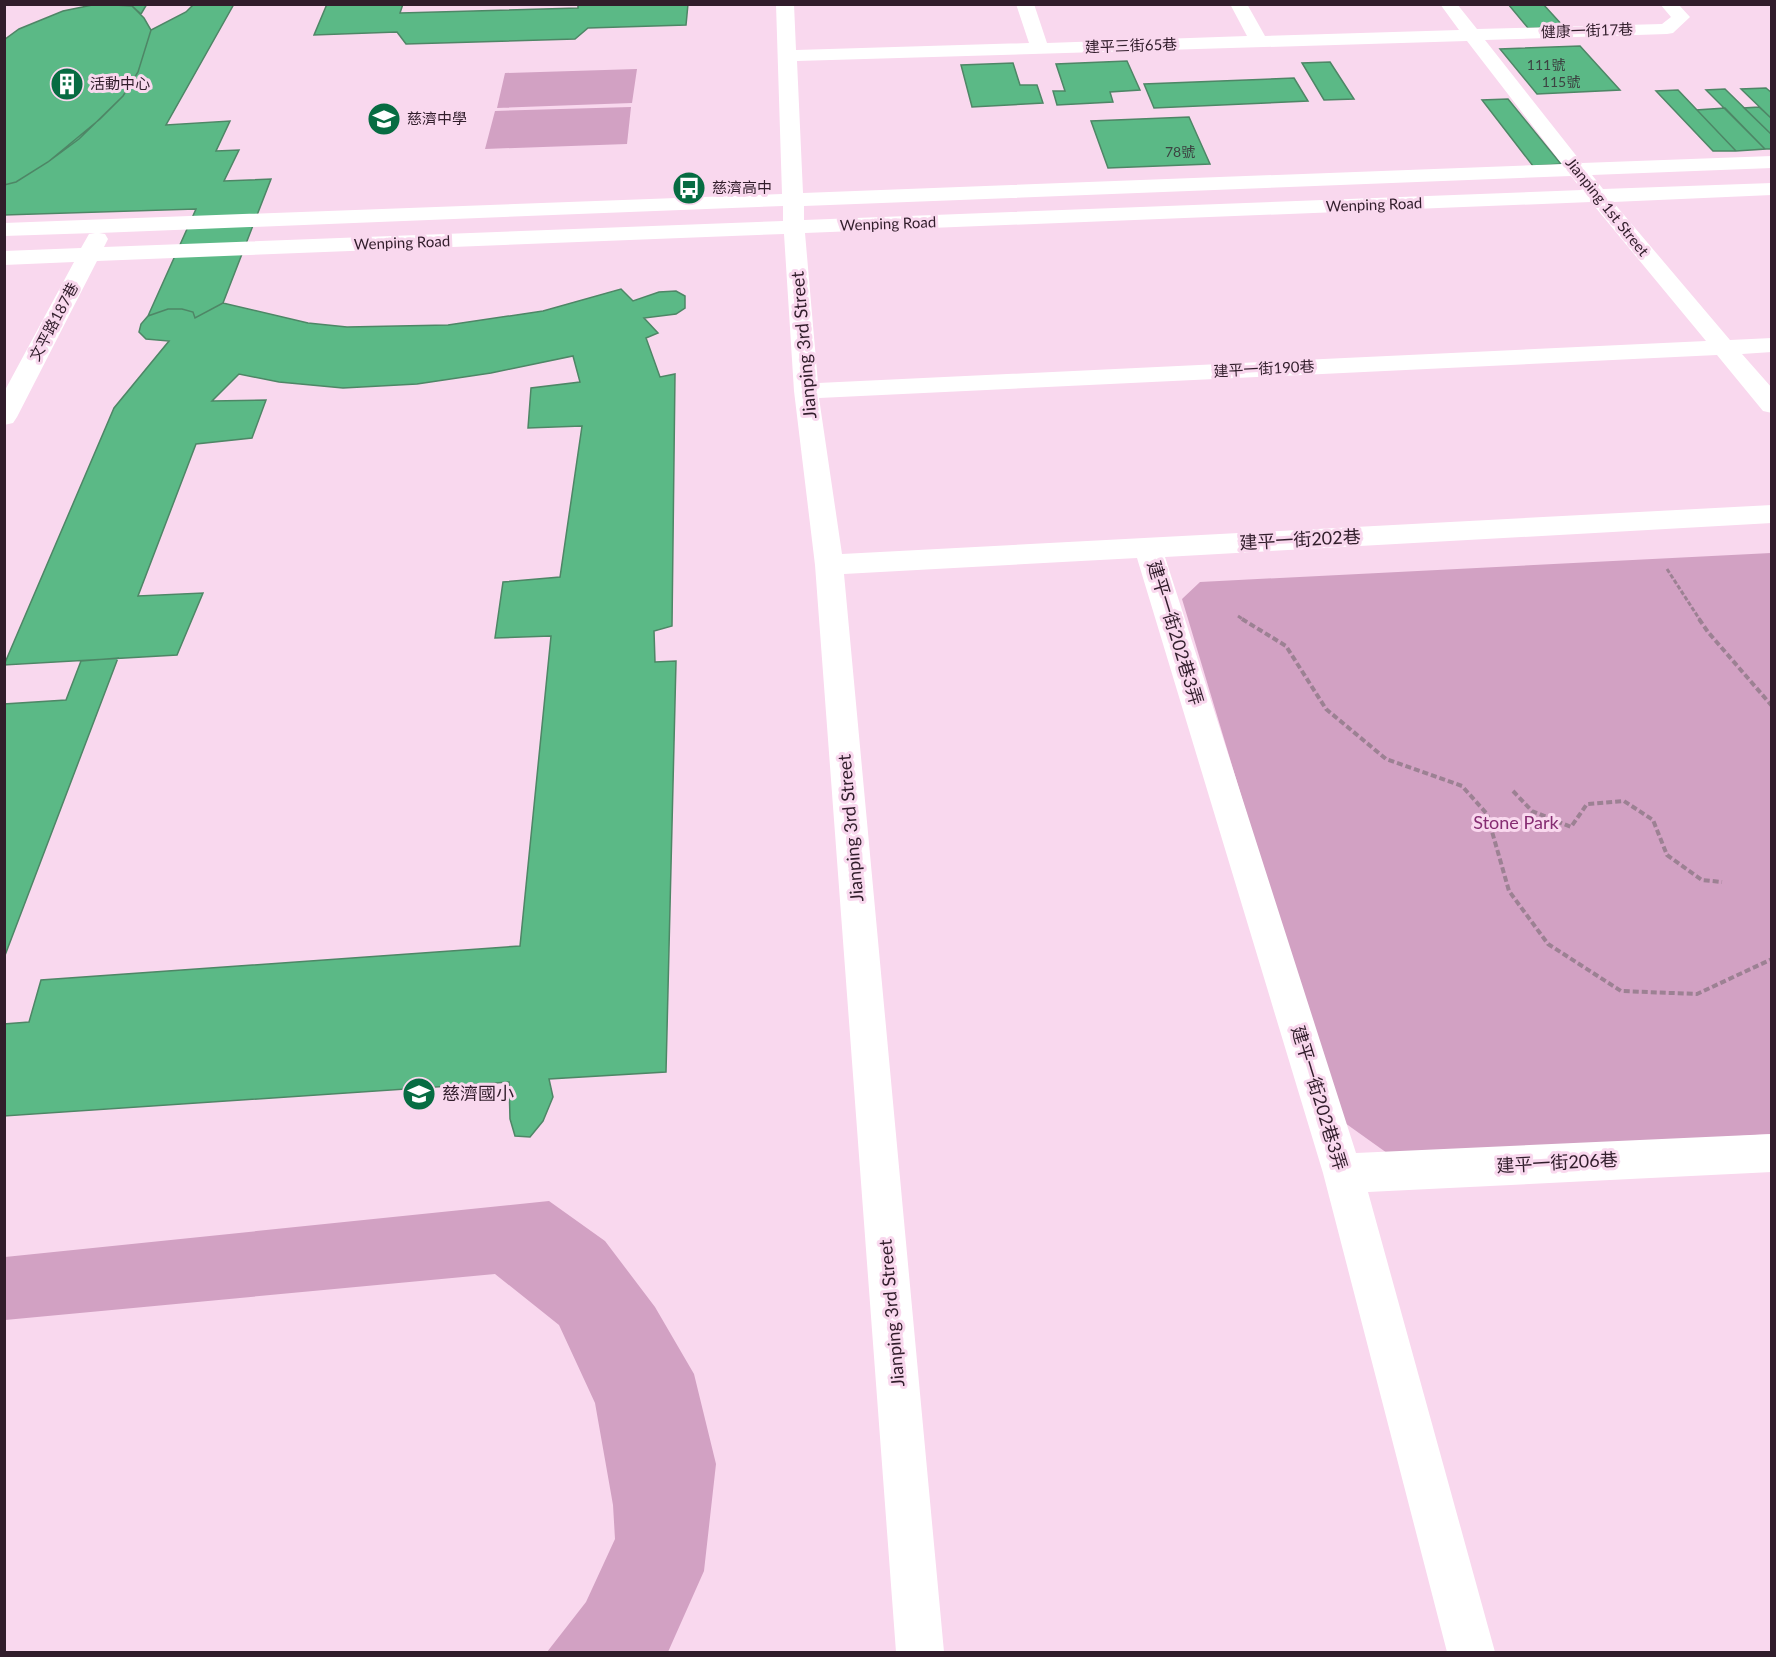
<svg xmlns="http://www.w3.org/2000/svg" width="1776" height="1657" font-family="Lato,'Noto Sans TC',sans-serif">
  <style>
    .green { fill: #d2a1c3 }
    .building { fill: #5bb986; stroke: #4e8666; stroke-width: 1.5 }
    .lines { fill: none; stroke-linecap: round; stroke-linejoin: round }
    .path-far1 { stroke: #9c8193; stroke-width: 3; stroke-dasharray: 4.5 2; stroke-linecap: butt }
    .path { stroke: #9c8193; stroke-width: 4; stroke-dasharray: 6 3; stroke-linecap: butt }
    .minor { fill: #fff; fill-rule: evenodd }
    .labels { text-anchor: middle; stroke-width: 6; stroke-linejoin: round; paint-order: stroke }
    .far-number-label { font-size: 14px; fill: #3c4442 }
    .far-street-label { font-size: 15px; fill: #311d2b; stroke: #f9d8ee }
    .far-poi-label { font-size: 15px; fill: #311d2b; stroke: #f9d8ee; text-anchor: start }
    .street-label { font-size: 18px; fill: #311d2b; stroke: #f9d8ee }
    .park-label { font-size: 18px; fill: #862c72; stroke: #f9d8ee }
    .poi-label { font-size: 18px; fill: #311d2b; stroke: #f9d8ee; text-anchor: start }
  </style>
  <rect width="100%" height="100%" fill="#f9d8ee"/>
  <path class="green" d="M 637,69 L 632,103 L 497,108 L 505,73 Z
    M 631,107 L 627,144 L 485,149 L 495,111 Z
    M 1771,553 L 1771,1134 L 1394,1158 L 1338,1118 L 1182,599 L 1200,582 Z
    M 549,1201 L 605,1241 L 655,1307 L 694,1374 L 716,1464 L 704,1571 L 668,1652 L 547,1652 L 586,1602 L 615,1539 L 613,1505 L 595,1403 L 559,1325 L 495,1274 L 5,1320 L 5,1257 Z"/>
  <path class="building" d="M 97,4 L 132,6 L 144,18 L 151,30 L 138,72 L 123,96 L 79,139 L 48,162 L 16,182 L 4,185 L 4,40 L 19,29 L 63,11 Z
    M 125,4 L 147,4 L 141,14 L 132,6 Z
    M 194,4 L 234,4 L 166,125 L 230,121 L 216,151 L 239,150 L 224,181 L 271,179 L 223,303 L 195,318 L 193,312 L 182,309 L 168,309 L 148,316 L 196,209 L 4,215 L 4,185 L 16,182 L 48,162 L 100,119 L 123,96 L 138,72 L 151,30 L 186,12 Z
    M 327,4 L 403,4 L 400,13 L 578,8 L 578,4 L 688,4 L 686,25 L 588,28 L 575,39 L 406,44 L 397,32 L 314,35 Z
    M 1508,4 L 1543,4 L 1564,27 L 1528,28 Z
    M 1580,46 L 1620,90 L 1537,94 L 1500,49 Z
    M 1127,61 L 1140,90 L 1110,92 L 1113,102 L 1057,105 L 1053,91 L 1065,91 L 1056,64 Z
    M 1330,62 L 1354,99 L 1324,100 L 1302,63 Z
    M 1013,63 L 1020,85 L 1037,85 L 1043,103 L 972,107 L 961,65 Z
    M 1294,78 L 1308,101 L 1154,108 L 1144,84 Z
    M 1766,88 L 1772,93 L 1772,119 L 1741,89 Z
    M 1725,89 L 1772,135 L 1772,149 L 1765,149 L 1706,90 Z
    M 1678,90 L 1697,110 L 1736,151 L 1713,151 L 1656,91 Z
    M 1508,99 L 1561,164 L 1533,166 L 1482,100 Z
    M 1759,107 L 1772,119 L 1772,135 L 1744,108 Z
    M 1725,108 L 1765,149 L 1736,151 L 1697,110 Z
    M 1189,117 L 1210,164 L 1108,168 L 1091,121 Z
    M 621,289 L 633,301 L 659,292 L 676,291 L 685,296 L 685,308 L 676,314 L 644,318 L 658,333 L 646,338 L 660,377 L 675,374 L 672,626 L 654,631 L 655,662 L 676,661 L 666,1072 L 549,1079 L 553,1097 L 543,1121 L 530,1137 L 515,1136 L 510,1119 L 509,1082 L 4,1116 L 4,1024 L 29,1022 L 41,980 L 520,946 L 551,636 L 495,638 L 503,582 L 560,577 L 582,426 L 528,428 L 531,388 L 580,382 L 573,356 L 491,373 L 417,384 L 343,388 L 279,382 L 239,374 L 212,401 L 266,400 L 252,438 L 196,444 L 138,596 L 203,593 L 177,655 L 4,665 L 114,408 L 169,341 L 146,339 L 139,332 L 141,324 L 148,316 L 168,309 L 182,309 L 193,312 L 195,318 L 223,303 L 308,323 L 347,327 L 448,325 L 543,311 Z
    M 118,658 L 4,958 L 4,704 L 66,700 L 81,661 Z"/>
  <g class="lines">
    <path class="path-far1" d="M 1667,569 L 1700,620
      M 1238,616 L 1244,620"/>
    <path class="path" d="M 1242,619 L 1286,646 L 1326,709 L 1386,759 L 1462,786 L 1487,814 L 1509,891 L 1548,944 L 1621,991 L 1697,994 L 1772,959
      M 1699,619 L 1708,632 L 1772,706
      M 1513,791 L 1532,811 L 1571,827 L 1587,804 L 1624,801 L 1653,820 L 1667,855 L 1702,880 L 1722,882"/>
    <path class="minor" d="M 776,4 L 794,4 L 796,50 L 1029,43 L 1016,4 L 1034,4 L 1047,43 L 1247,36 L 1230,4 L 1247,4 L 1265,36 L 1459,30 L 1440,4 L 1457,4 L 1477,29 L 1662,24 L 1671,17 L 1660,4 L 1678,4 L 1690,17 L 1673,33 L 1667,34 L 1485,40 L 1582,163 L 1772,156 L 1772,168 L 1592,175 L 1603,189 L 1772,183 L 1772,195 L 1613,202 L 1730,340 L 1772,338 L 1772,352 L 1742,354 L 1772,388 L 1772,413 L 1763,411 L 1717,355 L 819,398 L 842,554 L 1772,505 L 1772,523 L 1165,557 L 1356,1153 L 1772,1134 L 1772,1172 L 1368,1192 L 1495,1652 L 1447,1652 L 1323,1173 L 1137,558 L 844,574 L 944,1652 L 896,1652 L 815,565 L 794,391 L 784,234 L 97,261 L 17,417 L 13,423 L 4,425 L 4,392 L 74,262 L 4,265 L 4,251 L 81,248 L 89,234 L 95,233 L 4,236 L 4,223 L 782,194 ZM 1467,41 L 1562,164 L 803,193 L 797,61 ZM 1571,176 L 1582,190 L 804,220 L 804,206 ZM 1591,202 L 1706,341 L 818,383 L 805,233 ZM 783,206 L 783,221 L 104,247 L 108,239 L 105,234 L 99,233 Z"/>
  </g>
  <defs>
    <symbol id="building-disc" viewBox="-11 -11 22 22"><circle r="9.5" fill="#076c42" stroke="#f9d8ee"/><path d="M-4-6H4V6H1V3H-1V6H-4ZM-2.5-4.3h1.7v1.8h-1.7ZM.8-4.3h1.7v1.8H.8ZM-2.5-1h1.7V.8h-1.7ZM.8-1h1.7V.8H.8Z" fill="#fff"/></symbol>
    <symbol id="school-disc" viewBox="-11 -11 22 22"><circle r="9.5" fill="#076c42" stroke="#f9d8ee"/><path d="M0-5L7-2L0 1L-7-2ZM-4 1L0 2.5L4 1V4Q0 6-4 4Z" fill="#fff"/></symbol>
    <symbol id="bus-disc" viewBox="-11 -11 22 22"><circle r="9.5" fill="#076c42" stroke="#f9d8ee"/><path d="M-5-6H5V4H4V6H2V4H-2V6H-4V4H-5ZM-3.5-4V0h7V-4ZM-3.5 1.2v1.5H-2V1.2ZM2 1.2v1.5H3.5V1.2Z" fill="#fff"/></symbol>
  </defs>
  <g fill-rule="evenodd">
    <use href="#building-disc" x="48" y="65" width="38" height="38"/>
    <use href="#school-disc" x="365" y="100" width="38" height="38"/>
    <use href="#bus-disc" x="670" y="169" width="38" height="38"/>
    <use href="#school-disc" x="400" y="1075" width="38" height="38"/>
  </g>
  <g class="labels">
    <g class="far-number-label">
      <text x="1546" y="70">111號</text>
      <text x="1561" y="87">115號</text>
      <text x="1180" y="157">78號</text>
    </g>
    <g class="far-street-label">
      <text transform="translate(1587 31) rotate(-2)" y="5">健康一街17巷</text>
      <text transform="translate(1131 46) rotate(-2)" y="5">建平三街65巷</text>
      <text transform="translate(1374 205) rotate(-2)" y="5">Wenping Road</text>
      <text transform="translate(1607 207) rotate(51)" y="5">Jianping 1st Street</text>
      <text transform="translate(888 224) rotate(-2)" y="5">Wenping Road</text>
      <text transform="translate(402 243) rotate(-2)" y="5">Wenping Road</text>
      <text transform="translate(54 322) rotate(-62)" y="5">文平路187巷</text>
      <text transform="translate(1264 369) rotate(-3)" y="5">建平一街190巷</text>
    </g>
    <g class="far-poi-label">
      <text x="90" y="89">活動中心</text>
      <text x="407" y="124">慈濟中學</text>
      <text x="712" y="193">慈濟高中</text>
    </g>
    <g class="street-label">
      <text transform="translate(804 345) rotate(-95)" y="6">Jianping 3rd Street</text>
      <text transform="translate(1300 540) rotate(-3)" y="6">建平一街202巷</text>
      <text transform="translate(1175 633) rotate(73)" y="6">建平一街202巷3弄</text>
      <text transform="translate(851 828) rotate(-95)" y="6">Jianping 3rd Street</text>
      <text transform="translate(1319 1098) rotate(73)" y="6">建平一街202巷3弄</text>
      <text transform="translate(1557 1163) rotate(-3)" y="6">建平一街206巷</text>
      <text transform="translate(892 1313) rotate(-95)" y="6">Jianping 3rd Street</text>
    </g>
    <g class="park-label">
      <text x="1516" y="829">Stone Park</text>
    </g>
    <g class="poi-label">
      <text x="442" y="1100">慈濟國小</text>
    </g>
  </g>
  <rect width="1776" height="1657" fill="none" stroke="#311d2b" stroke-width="12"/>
</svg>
